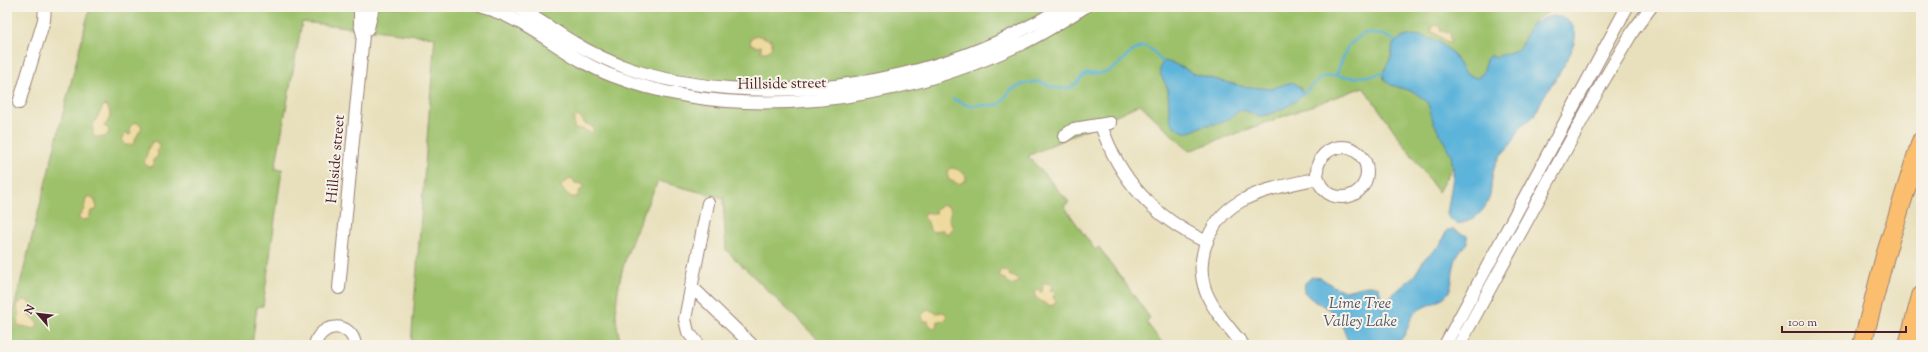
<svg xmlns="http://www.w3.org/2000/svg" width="1928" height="352" font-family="'Sorts Mill Goudy',serif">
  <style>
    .green { fill: #9dc16b; stroke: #74704b }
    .sand { fill: #eeda9e; stroke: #9c7c64 }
    .water { fill: #5db4da; stroke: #546a82 }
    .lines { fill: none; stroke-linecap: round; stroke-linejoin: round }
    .stream { stroke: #5db4da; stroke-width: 2.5 }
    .minor-casing { stroke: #998074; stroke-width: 14 }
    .highway-casing { stroke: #998074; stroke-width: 20 }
    .minor { stroke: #fff; stroke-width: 12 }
    .highway { stroke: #fbbe6e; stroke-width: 18 }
    .labels { text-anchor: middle; stroke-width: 4; stroke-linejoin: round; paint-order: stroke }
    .street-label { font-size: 15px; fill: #4a1f2b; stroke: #f7f3e8 }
    .water-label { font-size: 16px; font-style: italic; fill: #515368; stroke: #f7f3e8 }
  </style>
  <rect width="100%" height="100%" fill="#f7f3e8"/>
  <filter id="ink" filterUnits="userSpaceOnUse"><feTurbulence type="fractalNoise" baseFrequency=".025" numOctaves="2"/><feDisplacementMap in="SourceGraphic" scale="8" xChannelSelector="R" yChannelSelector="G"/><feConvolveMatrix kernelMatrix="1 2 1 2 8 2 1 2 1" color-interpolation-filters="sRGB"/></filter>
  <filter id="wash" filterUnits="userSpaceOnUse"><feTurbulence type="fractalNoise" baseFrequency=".012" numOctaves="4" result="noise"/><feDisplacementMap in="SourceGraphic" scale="16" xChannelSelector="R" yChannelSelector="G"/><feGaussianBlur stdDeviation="0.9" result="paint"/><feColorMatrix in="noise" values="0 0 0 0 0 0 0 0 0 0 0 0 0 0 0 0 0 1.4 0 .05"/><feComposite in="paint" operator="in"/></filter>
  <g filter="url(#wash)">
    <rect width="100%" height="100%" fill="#e8e0bc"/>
    <path class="green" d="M 90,7 L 1557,7 L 1535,20 L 1438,192 L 1363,87 L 1189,151 L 1140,104 L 1028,156 L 1069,202 L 1064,206 L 1095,250 L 1099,247 L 1150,318 L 1146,322 L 1164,345 L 824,345 L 726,250 L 723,198 L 658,181 C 639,223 616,268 616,315 C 616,325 619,335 621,345 L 411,345 L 435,37 L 302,22 L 275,169 L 282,169 L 263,306 L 257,307 L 252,345 L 7,345 L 7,336 Z"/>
    <path class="sand" d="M 1434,25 L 1439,25 L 1441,31 L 1450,33 L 1451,42 L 1448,42 L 1431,31 Z
      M 756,35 L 772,40 L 772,47 L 767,52 L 761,52 L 761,46 L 757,47 L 750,43 L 751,38 Z
      M 104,105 L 107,106 C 112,115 110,119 104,126 L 108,128 L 109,132 L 105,137 L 96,137 L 93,135 L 93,125 Z
      M 576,116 L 582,118 L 584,123 L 593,127 L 593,131 L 591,133 L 583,129 L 574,129 L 574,118 Z
      M 134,122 L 140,124 L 142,127 L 132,145 L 125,145 L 121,140 L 126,132 L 128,135 L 131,134 L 130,127 Z
      M 153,141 L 159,143 L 160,148 L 157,150 L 158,156 L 153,160 L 153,166 L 149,167 L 144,163 L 149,147 Z
      M 950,168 C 957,168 967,173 966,180 L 959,184 L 949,180 L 947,174 Z
      M 572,178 L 575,183 L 583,184 L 583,189 L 580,190 L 577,197 L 571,197 L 561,188 L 562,184 Z
      M 90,196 L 94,199 L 97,207 L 96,210 L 91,211 L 89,219 L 82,220 L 78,218 L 84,209 L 86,198 Z
      M 942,205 L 948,206 L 951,210 L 949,219 L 953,228 L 949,233 L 945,233 L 942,229 L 934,232 L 930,230 L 928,222 L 923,216 L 925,213 L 936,213 L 935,210 Z
      M 1000,270 L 1008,271 L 1010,276 L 1016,277 L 1019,282 L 1011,285 L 1006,280 L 999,276 Z
      M 1047,283 L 1053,285 L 1050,290 L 1055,292 L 1053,298 L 1056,301 L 1055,304 L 1049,306 L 1036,298 L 1034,293 L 1036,290 L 1042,292 L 1043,284 Z
      M 23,300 L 28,301 L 30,303 L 29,316 L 34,318 L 38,324 L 35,329 L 17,325 L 19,317 L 17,305 Z
      M 928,309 L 936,313 L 943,312 L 947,315 L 946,320 L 938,321 L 937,327 L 933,328 L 929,324 L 928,321 L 922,321 L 922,315 Z"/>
    <path class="water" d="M 1552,16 C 1558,16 1564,18 1569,22 C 1589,37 1555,78 1546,93 C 1541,100 1539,108 1535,115 C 1531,120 1525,122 1521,126 C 1518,130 1517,136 1514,140 C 1509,148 1502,152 1497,161 C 1487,179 1497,197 1479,214 C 1470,223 1452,229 1447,214 L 1453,177 L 1453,168 L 1451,155 L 1433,121 L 1428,104 L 1425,100 L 1414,92 L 1391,85 L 1384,79 L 1383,73 L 1391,57 L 1393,44 L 1401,38 L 1412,35 L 1421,36 L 1437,41 L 1452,52 L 1464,73 L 1477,78 L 1483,73 C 1486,66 1483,59 1491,55 L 1496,57 L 1517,50 L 1522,44 L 1530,26 L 1542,19 Z
      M 1165,61 L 1175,64 L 1195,74 L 1241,86 L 1270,89 L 1292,82 L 1301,88 L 1303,94 C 1299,102 1270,116 1261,116 C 1253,116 1248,109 1240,111 C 1234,113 1231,119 1225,121 C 1220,124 1213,124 1207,125 C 1193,128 1190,139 1174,126 C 1166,120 1171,96 1166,85 C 1162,77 1155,68 1165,61 Z
      M 1447,230 L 1454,230 L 1467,236 L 1468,243 C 1461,250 1456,256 1454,266 C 1452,274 1453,285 1448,293 C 1440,304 1428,303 1417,311 C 1407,319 1409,335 1398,342 C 1392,346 1384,343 1377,342 L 1374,345 L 1350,344 C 1344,335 1343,324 1337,316 C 1328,306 1313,303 1304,292 L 1305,283 L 1312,277 L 1321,278 L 1333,286 L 1345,291 L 1371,285 L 1379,287 L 1383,310 L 1391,296 L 1414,276 L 1425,258 L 1440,245 Z"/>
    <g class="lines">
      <path class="stream" d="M 1336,75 C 1349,79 1370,77 1383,73
        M 1303,94 L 1322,77 L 1336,75 L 1348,46 L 1364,33 L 1384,35 L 1395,41
        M 953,99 L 967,105 L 996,105 L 1000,104 L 1011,90 L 1026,83 C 1031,85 1035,80 1041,82 C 1052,87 1064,93 1076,84 C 1080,80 1082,75 1087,73 C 1120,78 1122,51 1144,46 L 1153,51 L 1163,63"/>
    </g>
  </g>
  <g filter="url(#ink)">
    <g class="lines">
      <defs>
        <path id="minor" d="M 482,7 C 531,20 565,58 613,76 C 741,125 899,101 1021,44 C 1043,34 1064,20 1085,7
          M 516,7 C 536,17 554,31 573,42 C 591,53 610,62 630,69 C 661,80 695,85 728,88 C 844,97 964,69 1063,7
          M 363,34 L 368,28 L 373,7
          M 19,103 L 44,20 L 45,7
          M 1101,125 C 1119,179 1154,218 1207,242
          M 1064,136 L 1074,129 L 1110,123
          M1317 172a25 25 0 1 1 50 0a25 25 0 1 1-50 0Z
          M 691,286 L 752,345
          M 339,288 L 363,35 L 360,24 L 360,7
          M 315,345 C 320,322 352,321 355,345
          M 699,345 L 688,332 L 685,319 L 708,203
          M 1243,345 C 1230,328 1214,312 1206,292 C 1193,257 1211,215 1245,199 C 1267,188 1294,184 1318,178
          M 1445,345 L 1627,7
          M 1459,345 L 1601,85 L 1633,31 L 1651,7"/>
        <path id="highway" d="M 1862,345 L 1885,256 L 1921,141
          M 1908,345 L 1921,296"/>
      </defs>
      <use href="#minor" class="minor-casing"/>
      <use href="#highway" class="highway-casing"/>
      <use href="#minor" class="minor"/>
      <use href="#highway" class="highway"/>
    </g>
  </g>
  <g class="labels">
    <g class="street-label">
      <text transform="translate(782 83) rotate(-1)" y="5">Hillside street</text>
      <text transform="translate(335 159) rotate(-85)" y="5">Hillside street</text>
    </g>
    <g class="water-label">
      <text x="1360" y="308">Lime Tree<tspan x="1360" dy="18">Valley Lake</tspan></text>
    </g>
  </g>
  <rect width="1928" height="352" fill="none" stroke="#f7f3e8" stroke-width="24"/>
  <g transform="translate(38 314) rotate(298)" stroke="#f7f3e8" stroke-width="3" paint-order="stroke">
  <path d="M0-3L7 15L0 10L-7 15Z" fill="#4a1f2b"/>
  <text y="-6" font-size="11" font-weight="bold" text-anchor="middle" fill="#4a1f2b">N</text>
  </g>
  <path d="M1782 326v6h124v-6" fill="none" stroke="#4a1f2b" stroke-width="2"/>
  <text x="1788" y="326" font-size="12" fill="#4a1f2b" stroke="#f7f3e8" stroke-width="3" paint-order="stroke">100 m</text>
</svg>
